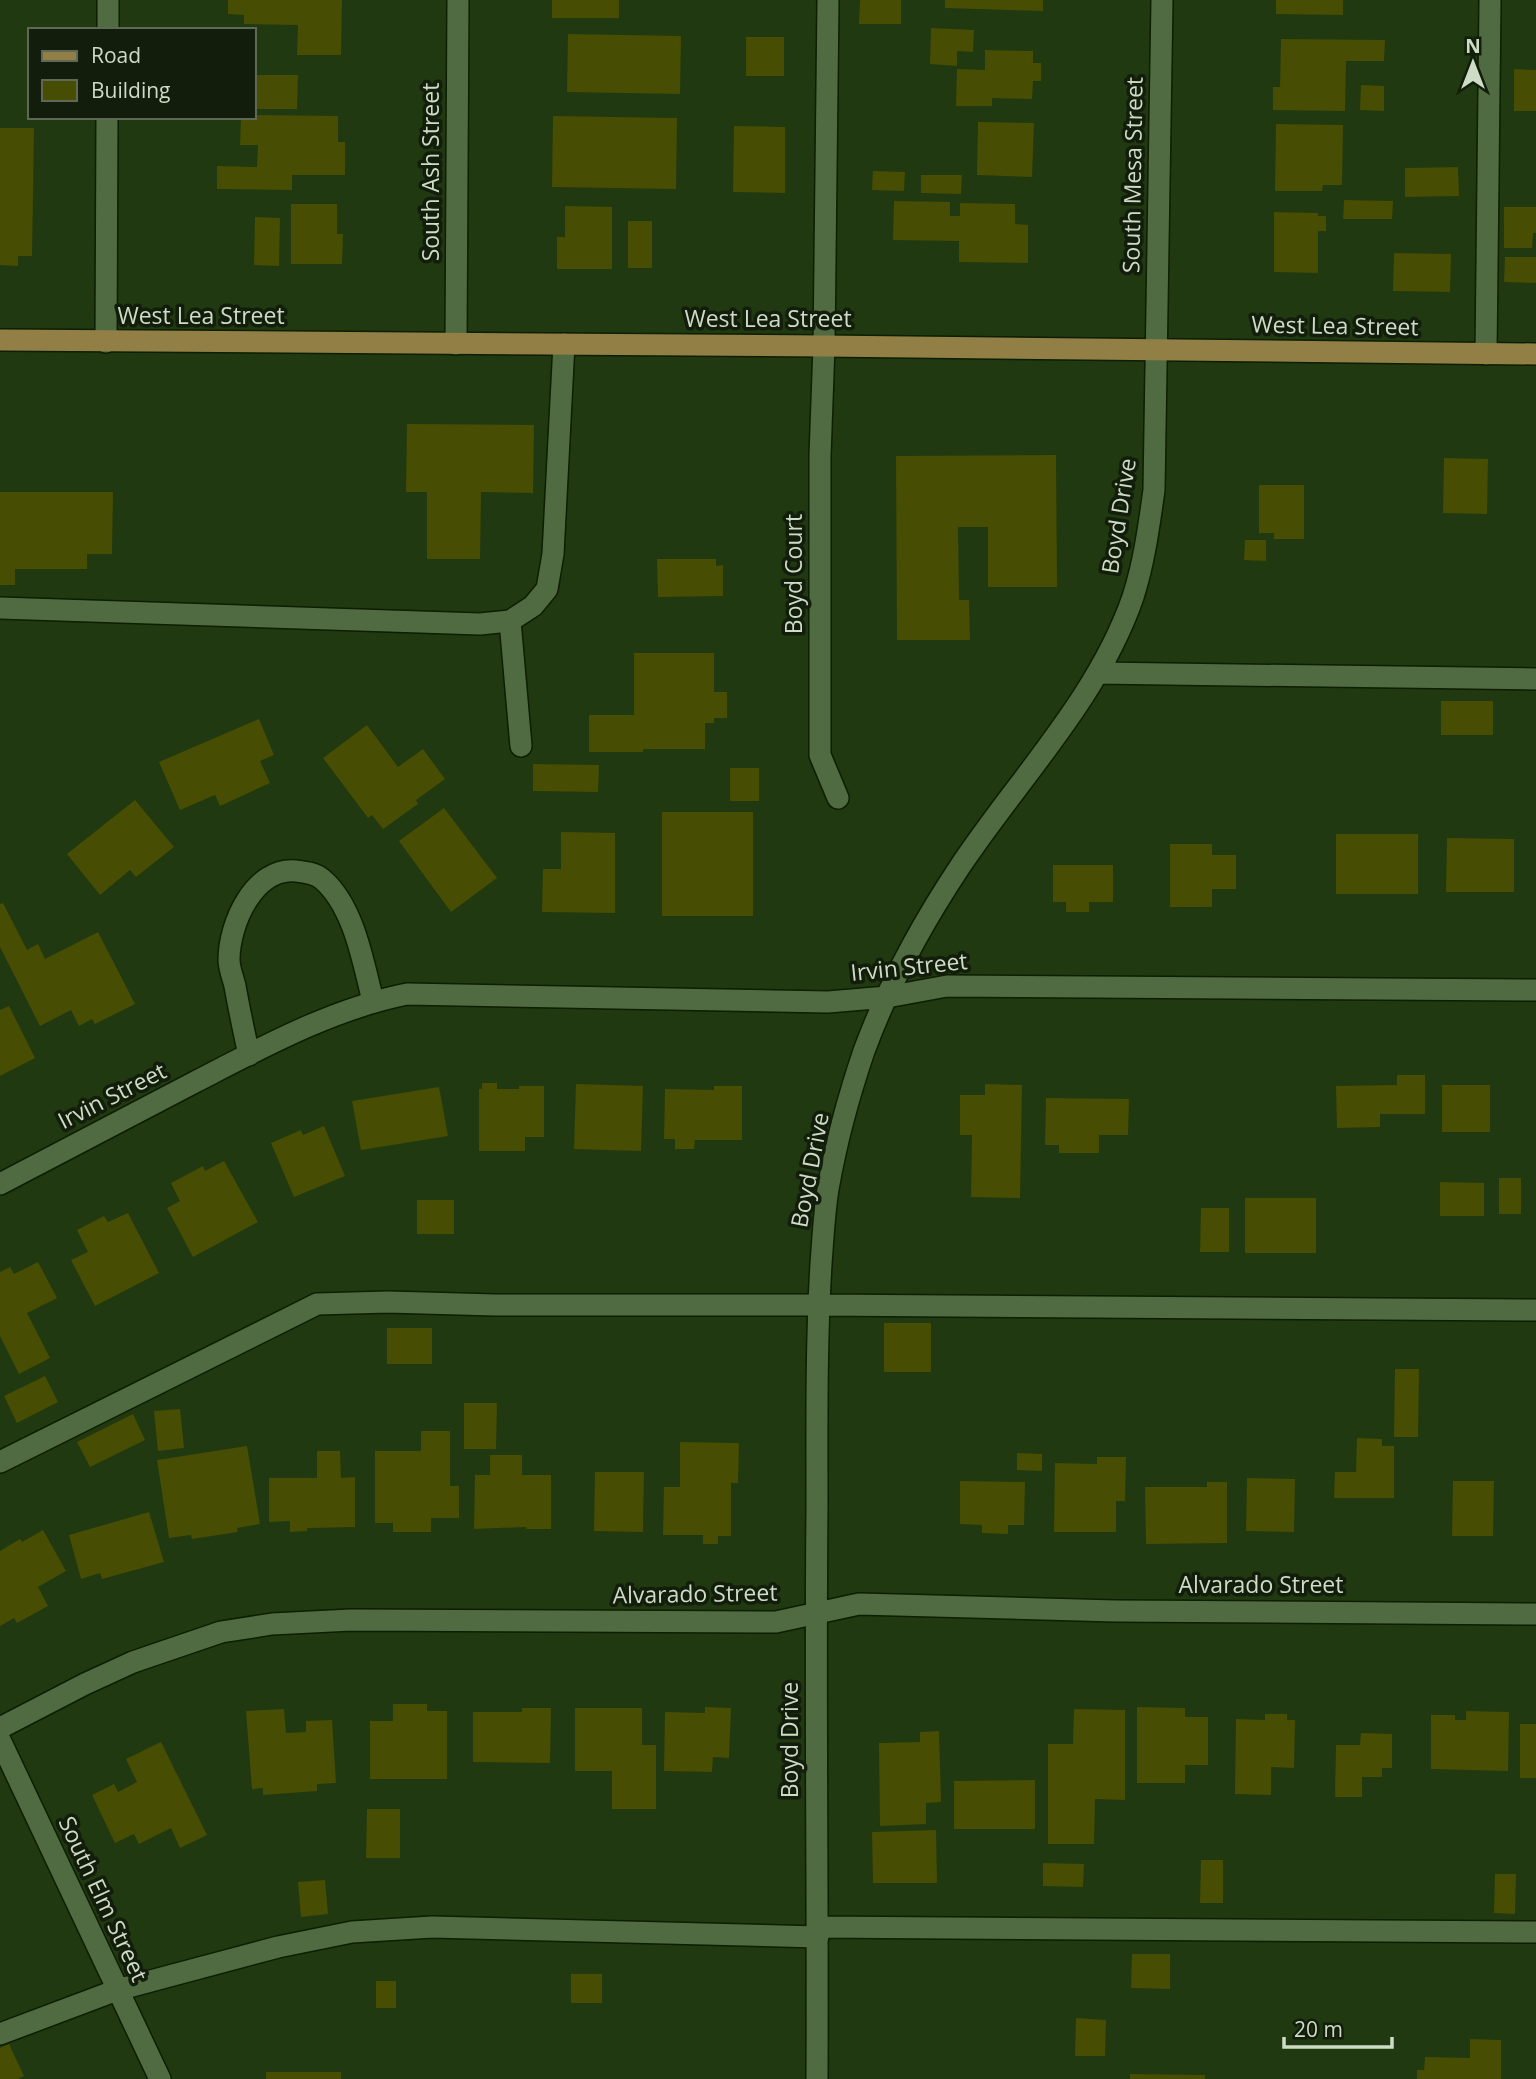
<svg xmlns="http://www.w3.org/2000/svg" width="1536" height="2079" font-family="'Open Sans',sans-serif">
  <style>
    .building { fill: #474d02 }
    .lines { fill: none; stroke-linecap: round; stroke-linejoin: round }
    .minor-casing { stroke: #0d1e02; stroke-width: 24 }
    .major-casing { stroke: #0d1e02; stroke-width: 24 }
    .minor { stroke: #506b41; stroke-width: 21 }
    .major { stroke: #917f45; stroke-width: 21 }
    .labels { text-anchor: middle; stroke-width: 7; stroke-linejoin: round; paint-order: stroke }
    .street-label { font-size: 23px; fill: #cddcc4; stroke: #121d0b }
  </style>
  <rect width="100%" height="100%" fill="#213910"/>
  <path class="building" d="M 228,0 L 342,0 L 341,55 L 297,55 L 298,25 L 244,24 L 244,15 L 228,14 Z
    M 552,0 L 619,0 L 619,18 L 552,18 Z
    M 860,0 L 901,0 L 901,24 L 859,24 Z
    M 945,0 L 1043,0 L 1043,11 L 945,8 Z
    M 1276,0 L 1343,0 L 1343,15 L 1276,14 Z
    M 931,28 L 974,30 L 973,52 L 957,51 L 957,66 L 930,64 Z
    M 568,34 L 681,36 L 680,94 L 567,92 Z
    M 746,37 L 784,37 L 784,76 L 746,76 Z
    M 1281,39 L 1385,40 L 1384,61 L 1346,61 L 1345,111 L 1273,110 L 1273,87 L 1280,87 Z
    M 985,50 L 1033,51 L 1033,63 L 1041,63 L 1041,81 L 1033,81 L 1032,99 L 992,98 L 992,106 L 956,106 L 957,69 L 985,70 Z
    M 1514,69 L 1536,70 L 1536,111 L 1514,111 Z
    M 254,75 L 298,75 L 297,109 L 254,109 Z
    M 1361,85 L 1384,86 L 1384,111 L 1360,110 Z
    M 254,115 L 338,116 L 338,142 L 345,142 L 345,175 L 292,175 L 292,190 L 217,189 L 217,166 L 257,167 L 258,145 L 240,145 L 241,117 L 254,117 Z
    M 553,116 L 677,118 L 676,189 L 552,187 Z
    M 978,122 L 1034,123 L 1032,177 L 977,175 Z
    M 1276,124 L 1343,125 L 1342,185 L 1323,185 L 1322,191 L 1275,191 Z
    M 734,126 L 785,127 L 785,193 L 733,192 Z
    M 0,128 L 34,128 L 32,256 L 18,256 L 18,266 L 0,265 Z
    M 1458,167 L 1459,196 L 1405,197 L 1405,168 Z
    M 873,171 L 905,172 L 904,191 L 872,190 Z
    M 921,175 L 962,175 L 961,194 L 921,193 Z
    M 1344,200 L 1393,201 L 1392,219 L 1343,219 Z
    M 894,201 L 950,202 L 950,216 L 960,216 L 960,203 L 1015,204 L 1015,224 L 1028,225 L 1028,263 L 959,262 L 959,241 L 893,240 Z
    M 291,204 L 337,204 L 337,234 L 343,234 L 342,264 L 291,264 Z
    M 565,206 L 612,207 L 612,269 L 557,269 L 557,237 L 565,237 Z
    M 1504,207 L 1536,207 L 1536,233 L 1533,233 L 1532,248 L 1504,248 Z
    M 1274,212 L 1318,213 L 1318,216 L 1326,216 L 1326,231 L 1318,231 L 1318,273 L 1274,272 Z
    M 255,217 L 280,218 L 279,266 L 254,265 Z
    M 628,221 L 652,221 L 652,268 L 628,268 Z
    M 1394,253 L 1451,254 L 1450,292 L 1393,291 Z
    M 1505,257 L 1536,257 L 1536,283 L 1504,282 Z
    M 407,424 L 534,425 L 533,493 L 481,492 L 480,559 L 427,559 L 427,492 L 406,492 Z
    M 1056,455 L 1057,587 L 988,587 L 988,527 L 958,527 L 959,600 L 969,600 L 970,640 L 897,640 L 896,456 Z
    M 1444,458 L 1488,459 L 1487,514 L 1443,513 Z
    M 1259,485 L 1304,485 L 1304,539 L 1274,539 L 1274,533 L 1259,533 Z
    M 0,492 L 113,492 L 112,554 L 87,554 L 87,569 L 15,569 L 15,585 L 0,585 Z
    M 1245,540 L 1266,540 L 1266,561 L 1244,560 Z
    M 657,559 L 716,559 L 716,566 L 723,565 L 723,596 L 658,597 Z
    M 634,653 L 714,653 L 714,692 L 727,692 L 727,718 L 714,718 L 714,723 L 705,723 L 705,749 L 643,749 L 643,752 L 589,752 L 589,715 L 634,715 Z
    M 1441,701 L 1493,701 L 1493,735 L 1441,735 Z
    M 259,719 L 274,755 L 260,761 L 270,783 L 220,806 L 215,795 L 180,810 L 159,762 Z
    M 367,725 L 398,767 L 423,749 L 445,779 L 416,800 L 418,804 L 383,829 L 372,815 L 368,818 L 323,758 Z
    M 533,764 L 599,765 L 598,792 L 533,791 Z
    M 730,768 L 759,768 L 759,801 L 730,801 Z
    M 135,800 L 174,847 L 136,877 L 130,870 L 100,895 L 67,854 Z
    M 444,808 L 497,878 L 451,912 L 399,841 Z
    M 662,812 L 753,812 L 753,916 L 662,916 Z
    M 561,832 L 615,833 L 615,913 L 542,912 L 543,869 L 561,869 Z
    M 1336,834 L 1418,834 L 1418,894 L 1336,894 Z
    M 1447,838 L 1514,839 L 1514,892 L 1446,892 Z
    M 1170,844 L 1212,844 L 1212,855 L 1236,855 L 1236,889 L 1212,889 L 1212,907 L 1170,907 Z
    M 1053,865 L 1113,865 L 1113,902 L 1089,902 L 1089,912 L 1066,912 L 1066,902 L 1053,902 Z
    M 3,903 L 27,950 L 38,944 L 45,959 L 98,932 L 135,1004 L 95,1024 L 92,1019 L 79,1026 L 71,1010 L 40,1026 L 0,947 L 0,904 Z
    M 9,1006 L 35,1058 L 0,1076 L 0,1010 Z
    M 1397,1075 L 1425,1075 L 1425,1114 L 1380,1114 L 1380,1127 L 1337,1128 L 1336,1086 L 1397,1085 Z
    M 482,1083 L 497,1083 L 497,1089 L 519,1089 L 519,1086 L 544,1086 L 544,1137 L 525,1137 L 525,1151 L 479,1151 L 479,1089 L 482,1089 Z
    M 576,1084 L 643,1086 L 641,1151 L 574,1149 Z
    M 985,1084 L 1022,1085 L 1020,1198 L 971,1197 L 972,1135 L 960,1135 L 960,1095 L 985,1095 Z
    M 1442,1085 L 1490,1085 L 1490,1132 L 1442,1132 Z
    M 714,1086 L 742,1086 L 742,1140 L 695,1140 L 694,1149 L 675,1149 L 675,1139 L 664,1139 L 665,1089 L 714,1090 Z
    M 439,1087 L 448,1136 L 361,1150 L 352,1101 Z
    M 1046,1098 L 1129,1099 L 1128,1135 L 1099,1135 L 1099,1153 L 1059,1153 L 1059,1145 L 1045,1145 Z
    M 324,1126 L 345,1176 L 294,1197 L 271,1143 L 301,1130 L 303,1135 Z
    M 224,1161 L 258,1222 L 193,1257 L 167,1208 L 180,1201 L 171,1183 L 203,1166 L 205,1171 Z
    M 1499,1178 L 1521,1178 L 1521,1214 L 1499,1214 Z
    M 1440,1182 L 1484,1183 L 1484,1216 L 1440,1216 Z
    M 1245,1198 L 1316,1198 L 1316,1253 L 1245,1253 Z
    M 417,1200 L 454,1200 L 454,1234 L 417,1234 Z
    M 1201,1208 L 1229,1208 L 1229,1252 L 1200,1252 Z
    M 128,1213 L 159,1273 L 95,1306 L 71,1260 L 88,1252 L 77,1230 L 104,1216 L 108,1222 Z
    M 38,1262 L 57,1298 L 27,1313 L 50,1358 L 19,1374 L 0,1336 L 0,1272 L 10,1267 L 14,1274 Z
    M 884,1323 L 931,1323 L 931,1372 L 884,1372 Z
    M 387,1328 L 432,1328 L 432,1364 L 387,1364 Z
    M 1395,1369 L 1419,1369 L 1418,1437 L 1394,1437 Z
    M 45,1376 L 58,1402 L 17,1423 L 4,1396 Z
    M 464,1403 L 497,1403 L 496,1449 L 464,1449 Z
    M 180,1409 L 184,1448 L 158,1451 L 154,1411 Z
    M 133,1414 L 145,1440 L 90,1467 L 77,1442 Z
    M 421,1431 L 450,1431 L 450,1486 L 459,1486 L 459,1518 L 431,1518 L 431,1532 L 393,1532 L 393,1523 L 375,1523 L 375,1451 L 421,1451 Z
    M 1357,1438 L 1382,1439 L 1382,1446 L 1394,1446 L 1394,1498 L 1334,1498 L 1335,1472 L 1356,1472 Z
    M 680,1442 L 739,1443 L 738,1483 L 731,1483 L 731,1536 L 718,1536 L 718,1544 L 703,1544 L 703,1535 L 663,1535 L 664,1487 L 680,1487 Z
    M 247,1446 L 260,1524 L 237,1528 L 238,1532 L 192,1539 L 191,1535 L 169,1538 L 157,1460 Z
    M 317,1451 L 340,1451 L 341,1478 L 355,1477 L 355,1527 L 307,1528 L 307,1531 L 290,1532 L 290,1521 L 269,1522 L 269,1478 L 317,1478 Z
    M 1017,1453 L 1042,1454 L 1042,1471 L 1017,1470 Z
    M 490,1455 L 522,1455 L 522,1475 L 551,1475 L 551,1529 L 526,1529 L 526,1527 L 474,1529 L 475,1475 L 490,1475 Z
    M 1097,1457 L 1126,1457 L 1125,1501 L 1116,1501 L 1116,1532 L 1054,1532 L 1055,1463 L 1097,1464 Z
    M 595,1472 L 644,1472 L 643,1532 L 594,1531 Z
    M 1247,1478 L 1295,1479 L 1294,1532 L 1246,1531 Z
    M 960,1481 L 1025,1482 L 1024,1525 L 1008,1525 L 1008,1534 L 982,1533 L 982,1525 L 960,1524 Z
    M 1453,1481 L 1494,1481 L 1493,1536 L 1452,1536 Z
    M 1207,1482 L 1227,1482 L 1227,1543 L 1146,1544 L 1145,1487 L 1207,1487 Z
    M 149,1512 L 164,1562 L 102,1579 L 100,1573 L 81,1579 L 69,1535 Z
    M 43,1530 L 66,1571 L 38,1587 L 48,1606 L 17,1623 L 14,1618 L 0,1626 L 0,1551 L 20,1539 L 22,1542 Z
    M 393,1704 L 427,1704 L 427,1711 L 447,1711 L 447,1779 L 370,1779 L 370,1721 L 393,1721 Z
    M 705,1707 L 731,1708 L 729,1758 L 713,1757 L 712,1772 L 664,1771 L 665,1712 L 705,1713 Z
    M 1137,1707 L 1185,1708 L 1185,1717 L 1208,1717 L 1208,1765 L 1185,1765 L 1185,1783 L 1137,1783 Z
    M 522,1708 L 551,1708 L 550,1763 L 473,1762 L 473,1712 L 522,1712 Z
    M 575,1708 L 642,1708 L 642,1745 L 656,1745 L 656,1809 L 612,1809 L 612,1771 L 575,1771 Z
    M 284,1709 L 286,1733 L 306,1732 L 306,1721 L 332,1720 L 336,1783 L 317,1784 L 317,1791 L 263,1795 L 263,1788 L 252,1789 L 246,1711 Z
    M 1074,1709 L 1125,1710 L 1125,1800 L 1095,1799 L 1094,1844 L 1048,1844 L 1048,1744 L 1073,1744 Z
    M 1466,1711 L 1509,1712 L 1508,1771 L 1431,1769 L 1431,1715 L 1455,1715 L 1455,1720 L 1466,1720 Z
    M 1265,1714 L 1287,1714 L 1287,1720 L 1295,1720 L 1294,1768 L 1271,1767 L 1271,1795 L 1235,1794 L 1236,1719 L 1265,1720 Z
    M 1520,1724 L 1536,1724 L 1536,1778 L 1520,1778 Z
    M 939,1731 L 941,1802 L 926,1803 L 926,1824 L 880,1826 L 879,1743 L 920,1742 L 920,1732 Z
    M 1361,1733 L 1392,1734 L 1392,1768 L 1382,1768 L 1382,1777 L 1362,1777 L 1362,1797 L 1335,1797 L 1336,1745 L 1360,1745 Z
    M 161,1742 L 207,1835 L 180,1848 L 171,1828 L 139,1844 L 134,1834 L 115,1843 L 92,1795 L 114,1784 L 118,1792 L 137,1782 L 126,1759 Z
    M 1035,1780 L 1035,1829 L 954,1829 L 954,1781 Z
    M 367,1809 L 400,1809 L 400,1858 L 366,1858 Z
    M 936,1830 L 937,1883 L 873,1883 L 872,1832 Z
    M 1201,1860 L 1223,1860 L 1223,1903 L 1200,1903 Z
    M 1043,1863 L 1084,1864 L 1083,1887 L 1043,1886 Z
    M 1495,1874 L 1516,1874 L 1515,1914 L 1494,1913 Z
    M 325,1880 L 328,1914 L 301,1917 L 298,1882 Z
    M 1132,1954 L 1170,1954 L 1170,1989 L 1131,1988 Z
    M 571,1974 L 602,1974 L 602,2003 L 571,2003 Z
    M 376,1981 L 396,1981 L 396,2008 L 376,2008 Z
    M 1076,2018 L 1106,2020 L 1105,2056 L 1075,2056 Z
    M 1470,2039 L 1501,2040 L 1501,2079 L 1417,2079 L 1417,2070 L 1424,2070 L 1425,2057 L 1470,2058 Z
    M 9,2044 L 24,2076 L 18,2079 L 0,2079 L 0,2048 Z
    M 266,2072 L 341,2072 L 341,2079 L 266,2079 Z
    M 1130,2074 L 1205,2075 L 1205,2079 L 1130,2079 Z"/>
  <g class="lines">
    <defs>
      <path id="minor" d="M 828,0 L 824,346 L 820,456 L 820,755 L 838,798
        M 108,30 L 108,0
        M 106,342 L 107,117
        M 456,344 L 458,0
        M 1486,354 L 1490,0
        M 0,608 L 480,624 L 510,621 L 533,606 L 547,589 L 553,554 L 564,344
        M 510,621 L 521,746
        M 1098,673 L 1536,679
        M 249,1055 C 244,1032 239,1009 235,986 C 233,978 229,968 229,960 C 229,924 254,867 296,871 C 305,872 315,873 322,879 C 354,906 363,962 373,1001
        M 0,1184 C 65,1150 130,1116 195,1082 C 263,1047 332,1009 407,994 L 828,1002 L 887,997 L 947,986 L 1536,990
        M 0,1462 L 317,1304 L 388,1302 L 495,1305 L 818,1305 L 1536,1310
        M 0,1728 L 85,1684 L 133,1662 L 221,1632 L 272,1624 L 351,1620 L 776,1622 L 859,1604 L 1115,1611 L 1536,1614
        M 0,1740 L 160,2079
        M 817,1927 L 1536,1932
        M 0,2034 L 117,1990 L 278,1947 L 352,1932 L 432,1927 L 818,1937
        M 817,2079 C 818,1889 815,1698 817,1508 C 817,1427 816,1345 821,1264 C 823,1239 824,1214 828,1189 C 836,1143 849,1095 864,1051 C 888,986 923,922 961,865 C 1020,777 1098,698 1133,597 C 1144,563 1149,526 1154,490 L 1162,0"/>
      <path id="major" d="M 0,340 L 824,346 L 1536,354"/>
    </defs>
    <use href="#minor" class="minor-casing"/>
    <use href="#major" class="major-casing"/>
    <use href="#minor" class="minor"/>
    <use href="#major" class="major"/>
  </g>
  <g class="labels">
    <g class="street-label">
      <text transform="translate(431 172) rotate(-90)" y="8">South Ash Street</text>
      <text transform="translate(1133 175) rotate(-89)" y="8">South Mesa Street</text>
      <text x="201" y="324">West Lea Street</text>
      <text x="768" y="327">West Lea Street</text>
      <text transform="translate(1335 326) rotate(1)" y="8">West Lea Street</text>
      <text transform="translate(1119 516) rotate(-81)" y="8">Boyd Drive</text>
      <text transform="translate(794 574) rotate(-90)" y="8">Boyd Court</text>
      <text transform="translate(909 967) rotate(-6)" y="8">Irvin Street</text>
      <text transform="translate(112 1096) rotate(-27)" y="8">Irvin Street</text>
      <text transform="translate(810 1170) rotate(-79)" y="8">Boyd Drive</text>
      <text x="1261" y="1593">Alvarado Street</text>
      <text transform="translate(695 1594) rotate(-1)" y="8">Alvarado Street</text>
      <text transform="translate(790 1740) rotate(-90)" y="8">Boyd Drive</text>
      <text transform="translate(103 1899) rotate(65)" y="8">South Elm Street</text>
    </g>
  </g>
  <rect x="28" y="28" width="228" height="91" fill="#121d0b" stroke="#5d6955" stroke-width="2"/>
  <rect x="42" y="51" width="35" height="10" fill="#917f45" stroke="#5d6955" stroke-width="2"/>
  <text x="91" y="63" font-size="21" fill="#cddcc4">Road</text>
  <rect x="42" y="80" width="35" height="21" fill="#474d02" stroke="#5d6955" stroke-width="2"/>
  <text x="91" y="98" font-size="21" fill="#cddcc4">Building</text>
  <g transform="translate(1473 63)" stroke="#121d0b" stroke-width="5" paint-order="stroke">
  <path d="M0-5L12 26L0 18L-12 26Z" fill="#cddcc4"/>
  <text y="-10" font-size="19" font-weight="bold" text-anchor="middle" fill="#cddcc4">N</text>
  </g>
  <path d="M1284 2037v10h108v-10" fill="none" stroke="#cddcc4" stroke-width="3.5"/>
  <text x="1294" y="2037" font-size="21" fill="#cddcc4" stroke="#121d0b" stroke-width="5" paint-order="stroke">20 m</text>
</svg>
